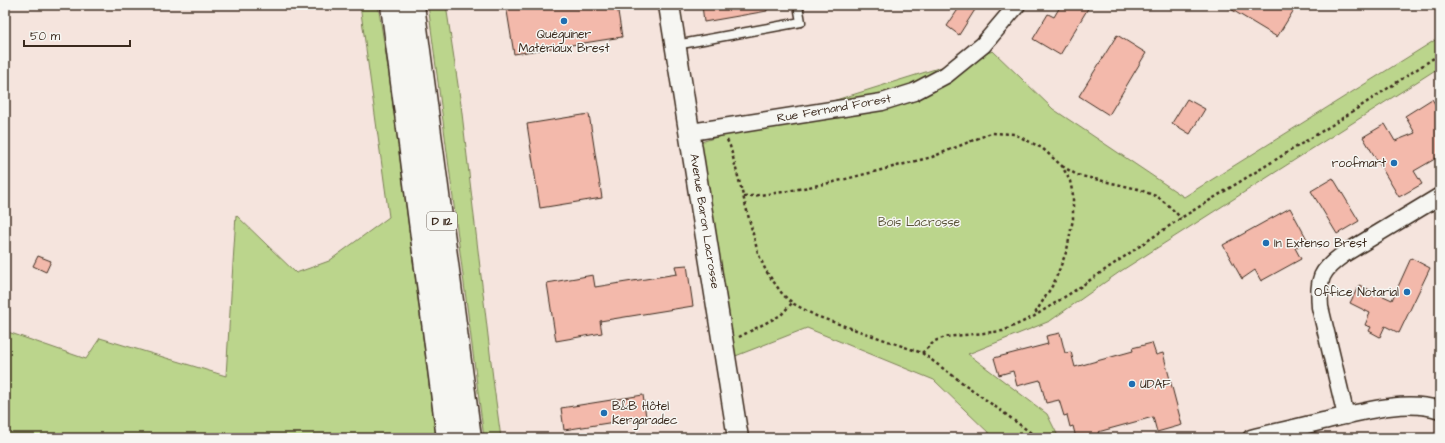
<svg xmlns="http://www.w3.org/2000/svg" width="1445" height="443" font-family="'Architects Daughter',sans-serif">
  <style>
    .green { fill: #bbd58c; stroke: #7b8055 }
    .building { fill: #f3b9ab; stroke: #3b2a1e }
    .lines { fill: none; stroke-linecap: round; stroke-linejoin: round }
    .service-casing { stroke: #3b2a1e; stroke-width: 11 }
    .minor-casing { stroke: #3b2a1e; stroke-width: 19 }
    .tertiary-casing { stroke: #3b2a1e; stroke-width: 23 }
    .trunk-casing { stroke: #3b2a1e; stroke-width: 25 }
    .path { stroke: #3b2a1e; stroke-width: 2.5; stroke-dasharray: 3 3; stroke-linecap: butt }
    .service { stroke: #f6f6f2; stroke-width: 8 }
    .minor { stroke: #f6f6f2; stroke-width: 16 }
    .tertiary { stroke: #f6f6f2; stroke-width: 20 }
    .trunk { stroke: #f6f6f2; stroke-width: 22 }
    .poi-dot { fill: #1f6fb2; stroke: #f6f6f2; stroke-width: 1.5 }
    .labels { text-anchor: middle; stroke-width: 3; stroke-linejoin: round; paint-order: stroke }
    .shield { fill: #f6f6f2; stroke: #73675e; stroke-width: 1 }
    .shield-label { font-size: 11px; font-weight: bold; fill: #3b2a1e }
    .poi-label { font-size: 12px; fill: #3b2a1e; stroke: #f6f6f2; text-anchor: start }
    .street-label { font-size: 12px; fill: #3b2a1e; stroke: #f6f6f2 }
    .park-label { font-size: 12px; fill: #5b553a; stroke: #f6f6f2 }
  </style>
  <rect width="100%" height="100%" fill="#f5e4dd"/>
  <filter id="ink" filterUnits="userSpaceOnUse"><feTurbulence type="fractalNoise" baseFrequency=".025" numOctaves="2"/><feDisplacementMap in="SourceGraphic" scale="8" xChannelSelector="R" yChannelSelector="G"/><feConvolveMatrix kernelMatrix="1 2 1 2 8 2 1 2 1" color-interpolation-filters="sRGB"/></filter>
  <g filter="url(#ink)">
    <path class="green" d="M 360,5 L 378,5 L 389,74 L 436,438 L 5,438 L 5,331 L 86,359 L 100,338 L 226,376 L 236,215 L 296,273 L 329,261 L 389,217 Z
      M 428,5 L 446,5 L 461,105 L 494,387 L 501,438 L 484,438 Z
      M 1440,37 L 1440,67 L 1121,271 L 1050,321 L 968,354 L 1047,414 L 1059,438 L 994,438 L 934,380 L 807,328 L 733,357 L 701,142 L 993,51 L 1053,109 L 1184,197 Z"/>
    <path class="building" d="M 506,5 L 617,5 L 622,37 L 514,54 Z
      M 702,5 L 766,5 L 767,11 L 704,22 Z
      M 961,5 L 978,5 L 959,35 L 947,26 Z
      M 1061,5 L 1090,5 L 1060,55 L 1033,39 L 1048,14 L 1054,17 Z
      M 1224,5 L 1297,5 L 1277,37 Z
      M 1117,35 L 1146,53 L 1109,115 L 1079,96 Z
      M 1187,99 L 1205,109 L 1190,134 L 1172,123 Z
      M 1432,99 L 1440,112 L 1440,156 L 1414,171 L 1422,184 L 1399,197 L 1363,137 L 1385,124 L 1395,141 L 1415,133 L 1405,116 Z
      M 589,114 L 602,198 L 540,208 L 527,124 Z
      M 1333,178 L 1359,221 L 1337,234 L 1311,191 Z
      M 1290,208 L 1308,241 L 1295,248 L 1301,259 L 1261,281 L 1255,270 L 1242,279 L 1223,245 Z
      M 38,256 L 51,261 L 46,272 L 33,266 Z
      M 1411,258 L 1430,268 L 1399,333 L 1385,326 L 1380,337 L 1369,331 L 1371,327 L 1365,325 L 1370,313 L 1350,303 L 1359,285 L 1392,300 Z
      M 687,265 L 693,306 L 600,321 L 602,333 L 556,341 L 547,283 L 593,275 L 595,287 L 677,274 L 675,266 Z
      M 1060,333 L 1065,353 L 1071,352 L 1075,367 L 1133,351 L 1132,348 L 1152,343 L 1156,355 L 1163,353 L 1182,425 L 1157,432 L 1153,417 L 1098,432 L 1100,438 L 1076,438 L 1073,426 L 1070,427 L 1067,415 L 1064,416 L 1059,400 L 1046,403 L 1040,380 L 1017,386 L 1013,371 L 999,375 L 994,358 L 1048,344 L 1046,336 Z
      M 643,395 L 646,417 L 564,430 L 561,408 Z"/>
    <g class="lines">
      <defs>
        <path id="service" d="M 676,45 L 801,22 L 798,5"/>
        <path id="minor" d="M 691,132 L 882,102 L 914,92 L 946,75 L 983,45 L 1017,5
          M 1346,416 L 1320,307 C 1318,278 1320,271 1344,254 L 1440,196
          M 1251,438 C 1275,432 1299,427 1323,421 C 1358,413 1405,398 1440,410"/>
        <path id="tertiary" d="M 669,5 L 738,438"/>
        <path id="trunk" d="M 392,5 L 448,438
          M 413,5 L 470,438"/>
      </defs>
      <use href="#service" class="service-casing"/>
      <use href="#minor" class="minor-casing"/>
      <use href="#tertiary" class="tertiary-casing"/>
      <use href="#trunk" class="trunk-casing"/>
      <path class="path" d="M 727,140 L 730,146 L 758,253 L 766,271 L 783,295 L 794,304 L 816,316 L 922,353 L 1038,438
        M 1062,166 L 1077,175 L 1138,189 L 1158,197 L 1170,207 L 1181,218
        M 744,197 L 783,192 L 834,182 L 932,157 L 991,133 L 1014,134 L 1042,148 L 1062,166 L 1070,181 L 1073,195 L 1073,219 L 1067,250 L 1054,283 L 1034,315
        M 739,337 L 781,315 L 792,303
        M 922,353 L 935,341 L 945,337 L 1003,331 L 1033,317 L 1074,291 L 1181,218 L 1332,125 L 1440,54"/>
      <use href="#service" class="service"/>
      <use href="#minor" class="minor"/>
      <use href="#tertiary" class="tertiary"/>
      <use href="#trunk" class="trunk"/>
    </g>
  </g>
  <g class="poi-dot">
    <circle cx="564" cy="21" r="4"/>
    <circle cx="1394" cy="163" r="4"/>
    <circle cx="1266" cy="243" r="4"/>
    <circle cx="1407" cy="292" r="4"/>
    <circle cx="1132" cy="384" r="4"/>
    <circle cx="604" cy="413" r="4"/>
  </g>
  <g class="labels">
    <rect class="shield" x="427" y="212" width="30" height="18" rx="3"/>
    <g class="shield-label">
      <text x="442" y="225">D 112</text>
    </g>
    <g class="poi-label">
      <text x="564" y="38" text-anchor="middle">Quéguiner<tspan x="564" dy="14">Matériaux Brest</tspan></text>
      <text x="1386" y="167" text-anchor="end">roofmart</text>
      <text x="1274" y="247">In Extenso Brest</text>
      <text x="1399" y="296" text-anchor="end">Office Notarial</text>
      <text x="1140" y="388">UDAF</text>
      <text x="612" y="410">B&amp;B Hôtel<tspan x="612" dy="14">Kergaradec</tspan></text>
    </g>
    <g class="street-label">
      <text transform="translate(834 108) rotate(-10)" y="4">Rue Fernand Forest</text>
      <text transform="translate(705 221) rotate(81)" y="4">Avenue Baron Lacrosse</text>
    </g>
    <g class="park-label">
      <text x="919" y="226">Bois Lacrosse</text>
    </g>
  </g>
  <rect width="1445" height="443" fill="none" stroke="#f6f6f2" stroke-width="20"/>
  <rect x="10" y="10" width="1425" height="423" fill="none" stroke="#3b2a1e" stroke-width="1.5" filter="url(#ink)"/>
  <path d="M24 40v6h106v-6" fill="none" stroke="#3b2a1e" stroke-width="2"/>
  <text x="30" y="40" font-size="12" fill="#3b2a1e" stroke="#f6f6f2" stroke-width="3" paint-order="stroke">50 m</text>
</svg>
